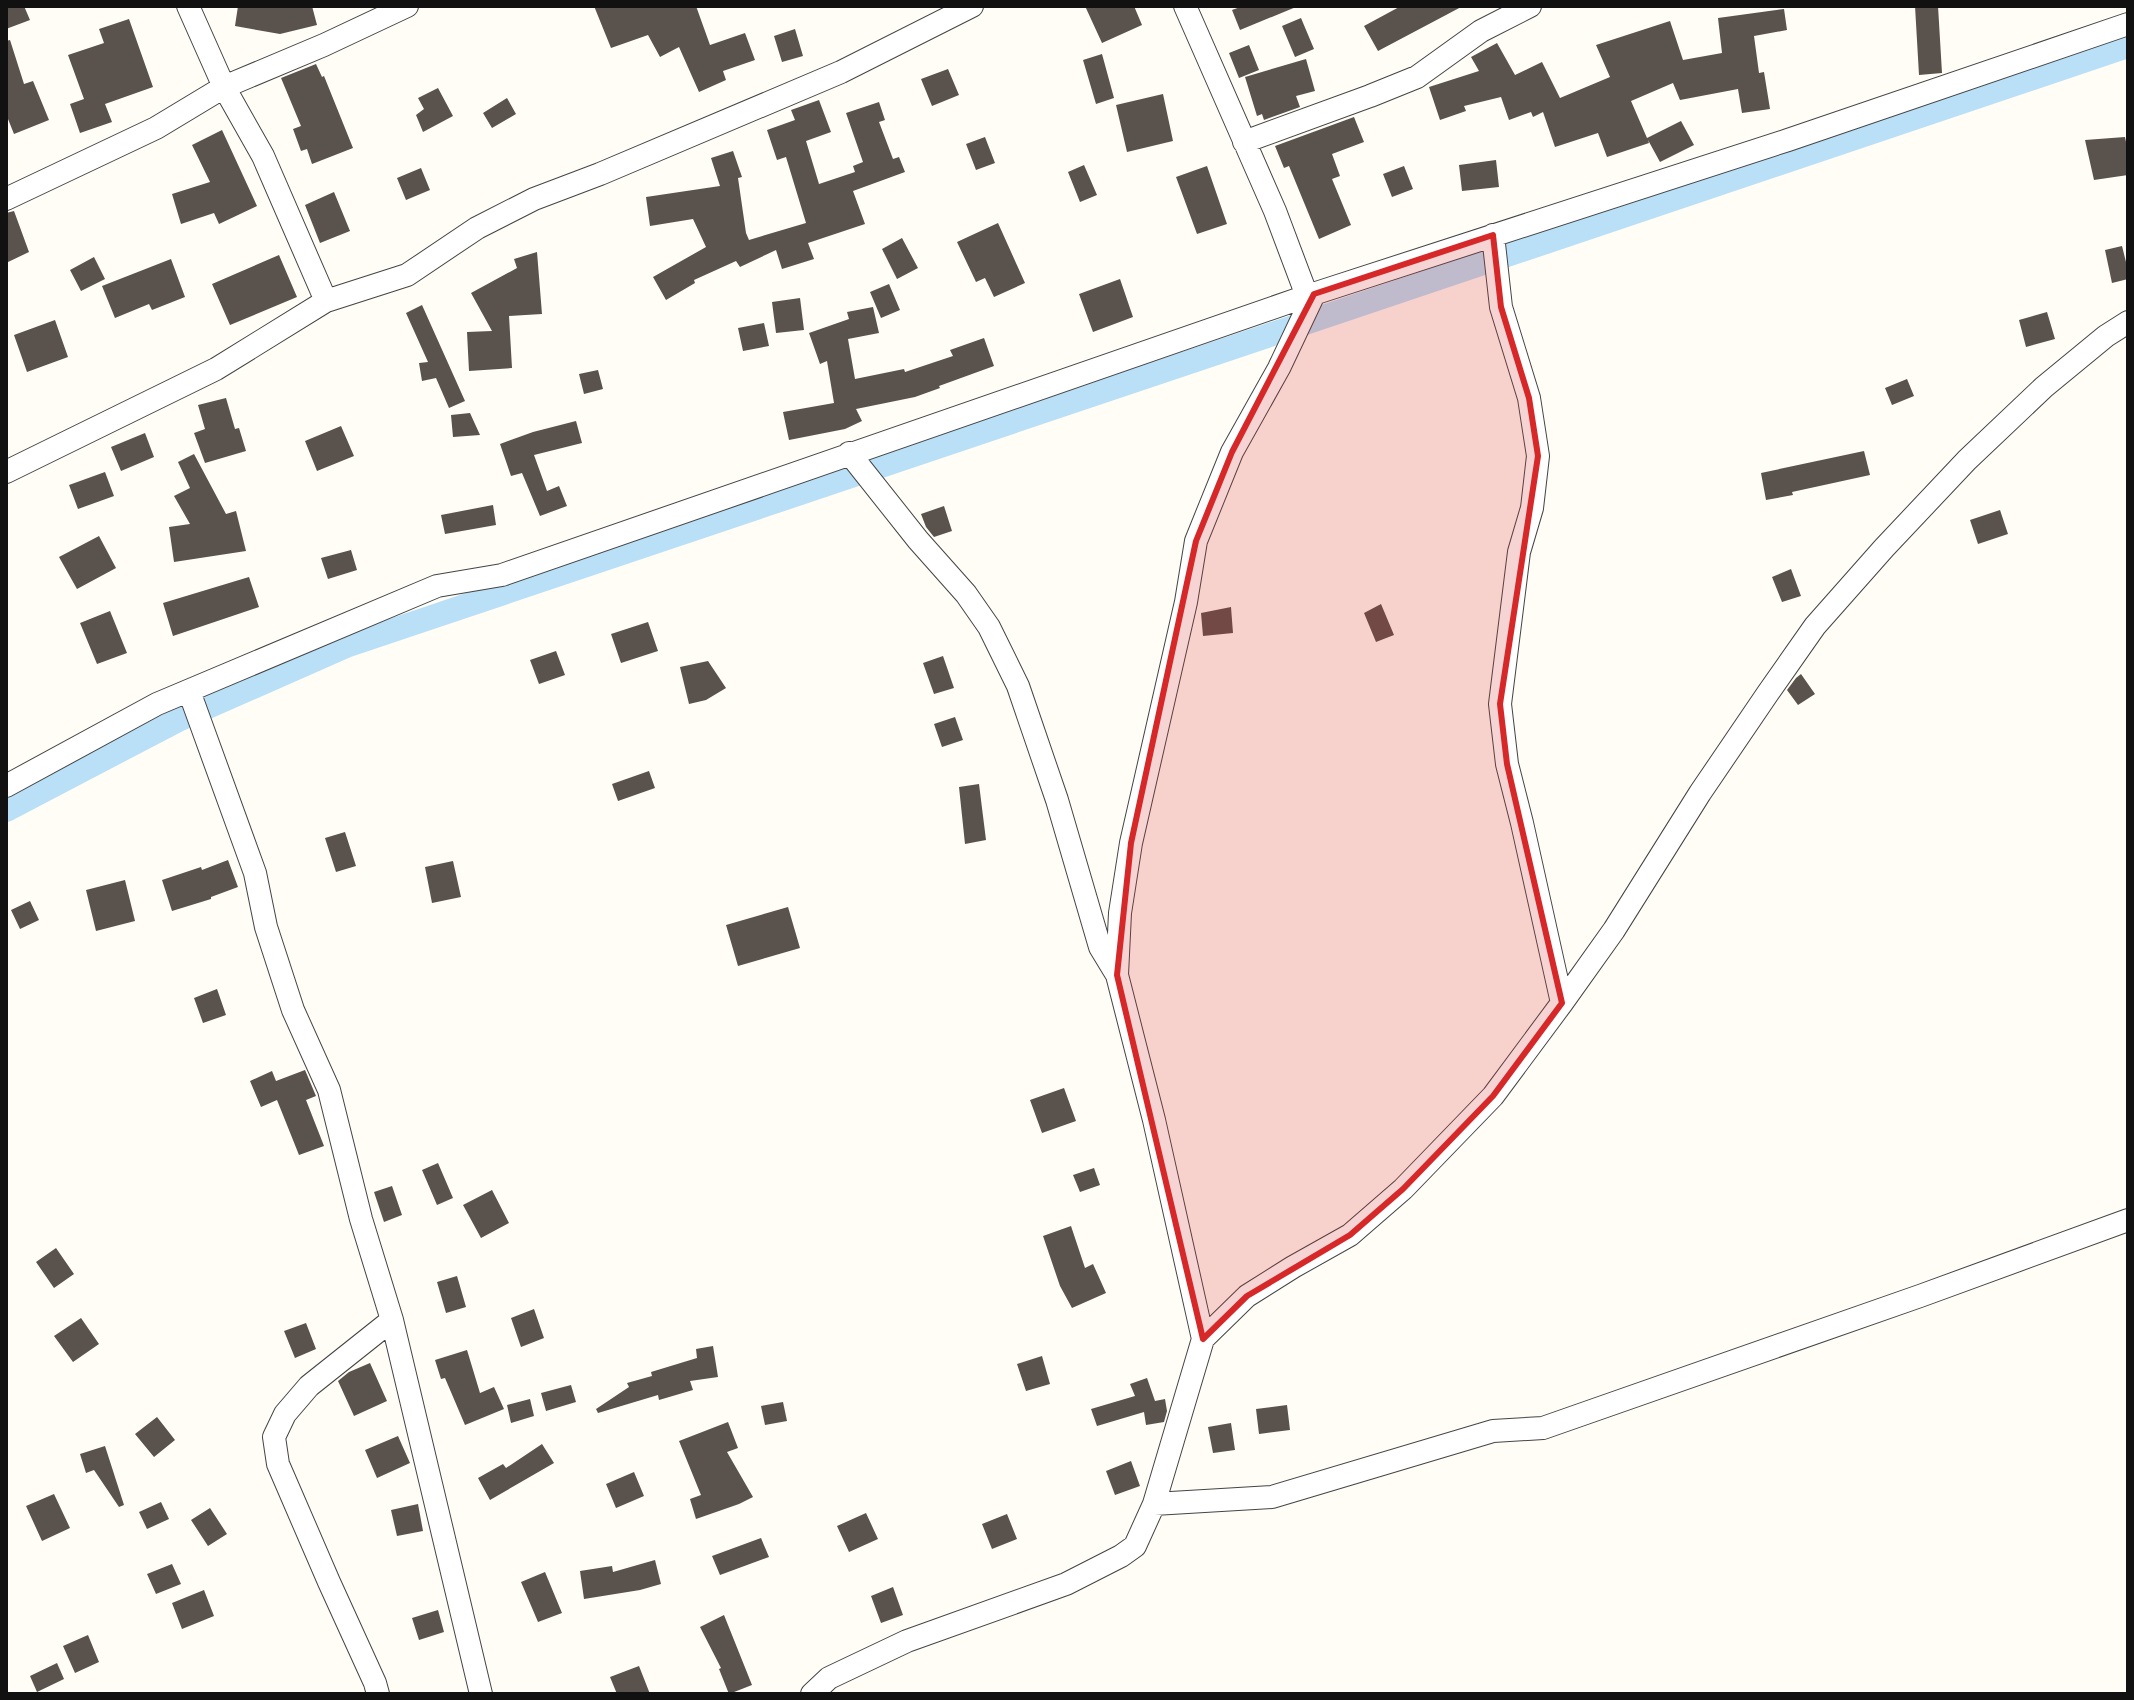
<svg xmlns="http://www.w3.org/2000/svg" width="2134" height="1700" font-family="Merriweather,serif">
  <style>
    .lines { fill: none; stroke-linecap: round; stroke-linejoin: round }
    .canal { stroke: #b9e0f7; stroke-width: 24 }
    .building { fill: #5a524d }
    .street-casing { stroke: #444; stroke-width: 24 }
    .street { stroke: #fff; stroke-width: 22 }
    .marked { fill: #d62828; fill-opacity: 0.2; stroke: #d62828; stroke-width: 6; stroke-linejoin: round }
  </style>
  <rect width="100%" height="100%" fill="#fffdf5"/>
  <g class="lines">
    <path class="canal" d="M 6,810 L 178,720 L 346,646 L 2128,46"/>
  </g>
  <path class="building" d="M 6,6 L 24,6 L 30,20 L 6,29 Z
    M 238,6 L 312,6 L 317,25 L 280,34 L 235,26 Z
    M 594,6 L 696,6 L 710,45 L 745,33 L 755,60 L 723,71 L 726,80 L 699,92 L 679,47 L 660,57 L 648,35 L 611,48 Z
    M 1085,6 L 1134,6 L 1142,25 L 1102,43 Z
    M 1243,6 L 1296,6 L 1296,7 L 1240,30 L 1232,10 Z
    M 1401,6 L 1463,6 L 1378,51 L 1364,26 Z
    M 1915,6 L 1938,6 L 1942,73 L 1919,75 Z
    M 1784,9 L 1787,30 L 1754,36 L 1759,73 L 1764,72 L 1770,109 L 1742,113 L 1738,89 L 1680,100 L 1673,83 L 1631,101 L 1647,138 L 1681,121 L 1694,145 L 1660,162 L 1648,140 L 1649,143 L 1607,157 L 1598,133 L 1555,147 L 1543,112 L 1533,117 L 1531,112 L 1509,120 L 1501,97 L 1464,106 L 1466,111 L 1440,120 L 1429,87 L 1479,71 L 1471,57 L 1497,43 L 1515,75 L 1542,62 L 1560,98 L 1610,77 L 1596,45 L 1670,21 L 1683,60 L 1722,53 L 1718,18 Z
    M 1301,18 L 1314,49 L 1295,57 L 1282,26 Z
    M 129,19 L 153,87 L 105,104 L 112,122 L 80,133 L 70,104 L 84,99 L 68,55 L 104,43 L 99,29 Z
    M 795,29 L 803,56 L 782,62 L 774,36 Z
    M 10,40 L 24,84 L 33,81 L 49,120 L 14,134 L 6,114 L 6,41 Z
    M 1249,45 L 1259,70 L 1239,78 L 1229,53 Z
    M 1102,54 L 1114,98 L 1096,104 L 1083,60 Z
    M 1306,59 L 1315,91 L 1296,96 L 1300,107 L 1264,120 L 1262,114 L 1257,116 L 1245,77 Z
    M 316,64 L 322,77 L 324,76 L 353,148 L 312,164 L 307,149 L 301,151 L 293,129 L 301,126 L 281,78 Z
    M 948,69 L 959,95 L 932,106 L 921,79 Z
    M 438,88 L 453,116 L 423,132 L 416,115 L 424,109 L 418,98 Z
    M 1163,94 L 1173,141 L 1127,152 L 1116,105 Z
    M 507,98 L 516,114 L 492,128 L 483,113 Z
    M 819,100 L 831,132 L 806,141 L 819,184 L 855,172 L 853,166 L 863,162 L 846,113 L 879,102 L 885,120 L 879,122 L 893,159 L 899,157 L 905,172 L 853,191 L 865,224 L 808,243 L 814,259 L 782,269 L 776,250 L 740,267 L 736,261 L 694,280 L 695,283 L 666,300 L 653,277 L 706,247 L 693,219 L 650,226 L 646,197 L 720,186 L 711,158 L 733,151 L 742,177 L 738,178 L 746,233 L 749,240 L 806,223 L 786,157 L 777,160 L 767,130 L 795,120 L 791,110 Z
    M 1354,117 L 1364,142 L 1332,154 L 1340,176 L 1332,179 L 1351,225 L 1319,239 L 1289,166 L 1284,168 L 1275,146 Z
    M 222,130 L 257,206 L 219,224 L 214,213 L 181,224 L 172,194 L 210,182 L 192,145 Z
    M 985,137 L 995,163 L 976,170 L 966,144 Z
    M 2125,137 L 2128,152 L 2128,175 L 2094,180 L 2085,140 Z
    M 1496,160 L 1499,187 L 1462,191 L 1459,165 Z
    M 1084,165 L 1097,195 L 1080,202 L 1068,172 Z
    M 1207,166 L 1227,224 L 1197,234 L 1176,177 Z
    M 1404,166 L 1413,189 L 1392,197 L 1383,174 Z
    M 421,168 L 430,190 L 406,200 L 397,178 Z
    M 334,192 L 350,231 L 320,243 L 305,205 Z
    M 14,211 L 29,252 L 6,263 L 6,213 Z
    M 998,223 L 1025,283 L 994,297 L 985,278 L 976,282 L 957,242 Z
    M 902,238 L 918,268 L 897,279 L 882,249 Z
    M 2122,246 L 2126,262 L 2128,261 L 2128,279 L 2112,283 L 2105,250 Z
    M 537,252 L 542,314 L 509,316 L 512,368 L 469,371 L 467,332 L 492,331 L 471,293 L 517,268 L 514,259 Z
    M 279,255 L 297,297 L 230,325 L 212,284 Z
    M 94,257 L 105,279 L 81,291 L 70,270 Z
    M 171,259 L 185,297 L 152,310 L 149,304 L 115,318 L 102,286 Z
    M 1120,279 L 1133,317 L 1093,332 L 1079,294 Z
    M 889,284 L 900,310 L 881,318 L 870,292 Z
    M 800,298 L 804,330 L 776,333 L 772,302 Z
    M 422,305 L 465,401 L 449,408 L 436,378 L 422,381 L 419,363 L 428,362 L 406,313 Z
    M 873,307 L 879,333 L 848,339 L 855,379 L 904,369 L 905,372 L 953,356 L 950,350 L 984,338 L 994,366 L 939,386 L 940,388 L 915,397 L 856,409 L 862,421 L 845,429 L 789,440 L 783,412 L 834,403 L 827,361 L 820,364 L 809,333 L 849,319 L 847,312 Z
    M 2047,312 L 2055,339 L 2026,347 L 2019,320 Z
    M 55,320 L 68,357 L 27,372 L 14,335 Z
    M 764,323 L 769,346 L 743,351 L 738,328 Z
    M 598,370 L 603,389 L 584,394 L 579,374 Z
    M 1907,379 L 1914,396 L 1892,405 L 1885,388 Z
    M 226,398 L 235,429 L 239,428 L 246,451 L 205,463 L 194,433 L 205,429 L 198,405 Z
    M 470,413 L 480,435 L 453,437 L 451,415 Z
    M 576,421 L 582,443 L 534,455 L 547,491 L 559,486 L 567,506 L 540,516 L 522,473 L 511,476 L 500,444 L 533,432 Z
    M 341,426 L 354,456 L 317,471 L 305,441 Z
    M 145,433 L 154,457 L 121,471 L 111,447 Z
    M 1864,451 L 1870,475 L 1792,492 L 1793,495 L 1766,500 L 1761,473 Z
    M 194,454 L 226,514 L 236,511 L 246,551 L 174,562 L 169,527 L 190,524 L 174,496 L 190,488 L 178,462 Z
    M 105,472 L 114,496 L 78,509 L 69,485 Z
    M 493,505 L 496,525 L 445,534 L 441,515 Z
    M 944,506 L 952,531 L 934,537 L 926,527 L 921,514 Z
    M 2000,510 L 2008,534 L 1978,544 L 1970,520 Z
    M 99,536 L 116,568 L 77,589 L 59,557 Z
    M 351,550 L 357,570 L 328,579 L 321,558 Z
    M 1791,569 L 1801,596 L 1782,602 L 1772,577 Z
    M 249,577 L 259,607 L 173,636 L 163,603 Z
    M 1381,604 L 1394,635 L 1376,642 L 1364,613 Z
    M 1231,607 L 1233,633 L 1203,636 L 1201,613 Z
    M 110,611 L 127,653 L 97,664 L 80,623 Z
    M 648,622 L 658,651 L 621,663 L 611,634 Z
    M 556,651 L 565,675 L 539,684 L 530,660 Z
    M 943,656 L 954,688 L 934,694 L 923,663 Z
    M 708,661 L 726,688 L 706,700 L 689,704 L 680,667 Z
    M 1801,674 L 1815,694 L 1798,705 L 1787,690 L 1796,678 Z
    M 955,717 L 963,740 L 942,747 L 934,724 Z
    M 649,771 L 655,788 L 618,801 L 612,784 Z
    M 979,784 L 986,840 L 965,844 L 959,787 Z
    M 345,832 L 356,866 L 336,872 L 325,838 Z
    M 228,860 L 238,887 L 211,897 L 211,899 L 172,911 L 162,880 L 201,867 L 202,870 Z
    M 453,861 L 461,897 L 432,903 L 425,867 Z
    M 125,880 L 135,921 L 96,931 L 86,890 Z
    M 30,901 L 39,920 L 20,929 L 11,910 Z
    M 788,907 L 800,948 L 738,966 L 726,925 Z
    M 217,989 L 226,1015 L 203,1023 L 194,998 Z
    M 305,1070 L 316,1096 L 306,1100 L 324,1146 L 299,1155 L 277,1100 L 261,1107 L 250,1081 L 272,1071 L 276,1081 Z
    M 1064,1088 L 1076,1121 L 1042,1133 L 1030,1100 Z
    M 438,1163 L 453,1198 L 437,1205 L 422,1170 Z
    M 1094,1168 L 1100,1185 L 1080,1192 L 1073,1175 Z
    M 392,1186 L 402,1215 L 384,1222 L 374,1192 Z
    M 492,1190 L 509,1223 L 481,1238 L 463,1205 Z
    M 1071,1226 L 1085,1268 L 1093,1264 L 1106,1293 L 1072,1308 L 1060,1286 L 1043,1236 Z
    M 56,1248 L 74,1274 L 54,1288 L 36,1262 Z
    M 457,1276 L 466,1307 L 446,1313 L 437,1282 Z
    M 534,1309 L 544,1338 L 521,1347 L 511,1318 Z
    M 81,1318 L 99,1344 L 73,1362 L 54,1336 Z
    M 306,1323 L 316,1349 L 295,1358 L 284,1331 Z
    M 713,1346 L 718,1377 L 690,1381 L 693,1390 L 659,1400 L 658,1395 L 598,1413 L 596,1409 L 629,1387 L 627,1383 L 652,1376 L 651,1372 L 697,1358 L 696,1349 Z
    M 467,1350 L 480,1393 L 494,1387 L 504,1409 L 465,1425 L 445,1378 L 441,1379 L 435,1360 Z
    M 1042,1356 L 1050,1384 L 1026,1391 L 1017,1364 Z
    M 370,1363 L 387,1401 L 354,1416 L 338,1381 L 349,1372 Z
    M 1147,1378 L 1155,1401 L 1165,1399 L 1167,1411 L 1164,1422 L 1146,1425 L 1144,1412 L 1097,1426 L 1091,1409 L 1135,1396 L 1130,1384 Z
    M 571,1385 L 576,1402 L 546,1411 L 541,1393 Z
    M 530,1399 L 534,1416 L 511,1423 L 507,1405 Z
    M 783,1402 L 787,1421 L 765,1425 L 761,1406 Z
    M 1287,1405 L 1290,1430 L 1259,1434 L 1256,1409 Z
    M 157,1417 L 175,1440 L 154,1457 L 135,1434 Z
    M 728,1422 L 738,1448 L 727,1452 L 753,1497 L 739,1504 L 696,1519 L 690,1499 L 701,1495 L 679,1441 Z
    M 1231,1423 L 1235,1450 L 1213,1453 L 1208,1427 Z
    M 398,1436 L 410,1463 L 377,1478 L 365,1450 Z
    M 542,1444 L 554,1463 L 490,1500 L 478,1478 L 503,1464 L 506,1468 Z
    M 105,1446 L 124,1505 L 119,1507 L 94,1470 L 86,1473 L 80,1454 Z
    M 1131,1461 L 1140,1486 L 1115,1495 L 1106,1471 Z
    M 634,1472 L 644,1496 L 616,1508 L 606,1484 Z
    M 54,1494 L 70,1528 L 42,1541 L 26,1506 Z
    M 161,1502 L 169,1519 L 147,1529 L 139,1512 Z
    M 418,1504 L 423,1531 L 397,1536 L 391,1510 Z
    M 210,1508 L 227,1534 L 208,1546 L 191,1520 Z
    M 866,1513 L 878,1539 L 849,1552 L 837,1526 Z
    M 1007,1514 L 1017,1539 L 992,1549 L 982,1524 Z
    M 761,1538 L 769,1557 L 720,1575 L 712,1556 Z
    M 655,1560 L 661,1584 L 640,1590 L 584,1599 L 580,1571 L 612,1566 L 613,1572 Z
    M 172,1564 L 181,1584 L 156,1594 L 147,1574 Z
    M 545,1572 L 562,1613 L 538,1622 L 521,1582 Z
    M 893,1587 L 903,1615 L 881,1623 L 871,1596 Z
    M 204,1590 L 214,1616 L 182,1629 L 172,1603 Z
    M 438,1610 L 444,1632 L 419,1640 L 412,1618 Z
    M 724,1615 L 752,1685 L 729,1694 L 719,1669 L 721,1668 L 700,1627 Z
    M 88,1635 L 99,1662 L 75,1673 L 63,1646 Z
    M 57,1663 L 64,1679 L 37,1692 L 30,1676 Z
    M 639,1666 L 650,1694 L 617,1694 L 610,1677 Z"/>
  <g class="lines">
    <defs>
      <path id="street" d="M 188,6 L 224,87 L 263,156 L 326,301
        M 1185,6 L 1275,211 L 1307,296
        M 1244,142 L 1370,96 L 1417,77 L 1481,31 L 1530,6
        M 6,199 L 156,128 L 224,87 L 324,45 L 407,6
        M 1493,235 L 1501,307 L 1529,398 L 1538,456 L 1532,508 L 1519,552 L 1500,704 L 1507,764 L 1522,823 L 1562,1003
        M 849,453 L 918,540 L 966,594 L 989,627 L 1018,686 L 1057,800 L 1100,947 L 1117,975
        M 6,472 L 216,369 L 326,301 L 407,275 L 477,228 L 534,199 L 600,174 L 841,72 L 972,6
        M 189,691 L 255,873 L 266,927 L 293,1010 L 329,1090 L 361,1219 L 392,1320 L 481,1694
        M 6,786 L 157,704 L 437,586 L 502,575 L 1307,296 L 1788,140 L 2128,24
        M 1203,1339 L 1247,1296 L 1293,1267 L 1350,1235 L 1403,1189 L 1493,1096 L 1562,1003 L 1614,930 L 1700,793 L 1768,693 L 1815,626 L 1884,548 L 1967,460 L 2044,387 L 2106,336 L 2128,322
        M 1154,1504 L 1272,1497 L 1493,1431 L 1543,1428 L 1920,1296 L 2128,1220
        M 378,1694 L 375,1683 L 329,1582 L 278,1464 L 274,1437 L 285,1414 L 309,1386 L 392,1320
        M 812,1694 L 829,1678 L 907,1641 L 1066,1584 L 1121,1556 L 1135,1546 L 1154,1504 L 1203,1339 L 1154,1120 L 1117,975 L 1120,913 L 1131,843 L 1186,602 L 1196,541 L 1232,452 L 1279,368 L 1314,294"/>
    </defs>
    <use href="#street" class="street-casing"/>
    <use href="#street" class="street"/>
  </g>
  <path class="marked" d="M 1493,235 L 1501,307 L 1529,398 L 1538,456 L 1500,704 L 1507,764 L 1562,1003 L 1493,1096 L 1403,1189 L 1350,1235 L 1247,1296 L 1203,1339 L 1117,975 L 1131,843 L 1196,541 L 1232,452 L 1314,294 Z"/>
  <rect width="2134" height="1700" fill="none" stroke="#111111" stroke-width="16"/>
</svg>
